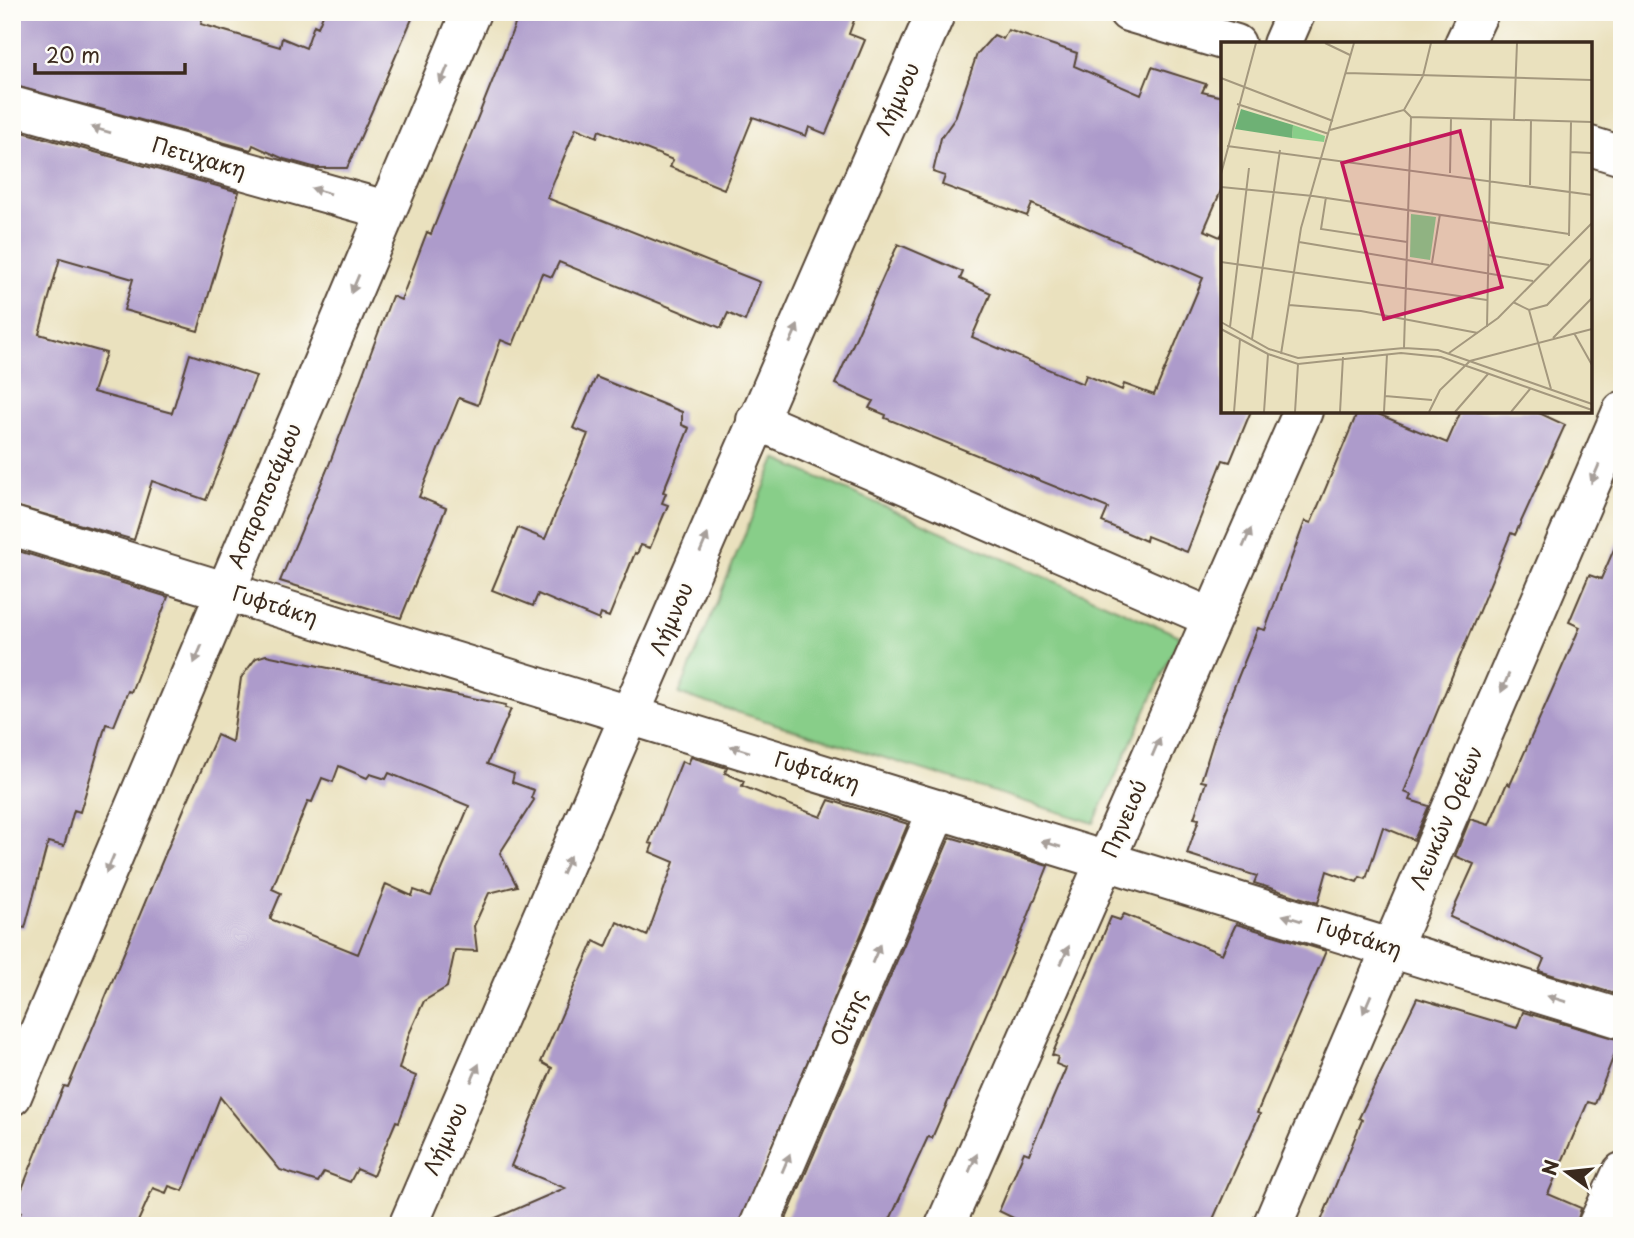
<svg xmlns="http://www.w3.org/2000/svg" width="1634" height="1238" font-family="'Playpen Sans',sans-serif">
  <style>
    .green { fill: #88ce89; stroke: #627c54; stroke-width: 2 }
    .building { fill: #ad9bcb; fill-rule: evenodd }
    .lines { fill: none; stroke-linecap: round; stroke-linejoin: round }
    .minor-casing { stroke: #554536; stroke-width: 42 }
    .minor { stroke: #fff; stroke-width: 38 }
    .oneway { fill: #a79f9a }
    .labels { text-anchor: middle; stroke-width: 5; stroke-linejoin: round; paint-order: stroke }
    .street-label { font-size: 21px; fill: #3b2a1e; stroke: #fdfcf7 }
    .inset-road { fill: none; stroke: #a4987e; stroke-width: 2 }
    .view { fill: #c2185b; fill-opacity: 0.15; stroke: #c2185b; stroke-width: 3.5 }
    .inset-edge { fill: none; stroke: #3b2a1e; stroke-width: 3.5 }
  </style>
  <rect width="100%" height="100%" fill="#fdfcf7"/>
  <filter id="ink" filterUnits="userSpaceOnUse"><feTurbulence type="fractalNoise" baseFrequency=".0143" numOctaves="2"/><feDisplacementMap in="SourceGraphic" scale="14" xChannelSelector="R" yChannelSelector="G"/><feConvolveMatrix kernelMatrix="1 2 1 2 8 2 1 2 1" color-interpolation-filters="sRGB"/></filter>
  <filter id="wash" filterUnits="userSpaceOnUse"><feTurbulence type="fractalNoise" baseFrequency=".00686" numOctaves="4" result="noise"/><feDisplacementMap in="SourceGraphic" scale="28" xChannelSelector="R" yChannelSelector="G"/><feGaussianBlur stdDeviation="1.57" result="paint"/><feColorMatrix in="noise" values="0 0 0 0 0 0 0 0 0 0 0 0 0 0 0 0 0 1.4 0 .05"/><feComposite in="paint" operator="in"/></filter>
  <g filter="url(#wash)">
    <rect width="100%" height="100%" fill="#eae1be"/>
    <path class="green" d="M 776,459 L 1180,636 L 1094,823 L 679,694 Z"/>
    <g id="blocks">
      <path class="building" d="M 12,12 L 204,12 L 201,24 L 280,47 L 282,38 L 306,48 L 314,25 L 318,27 L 324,12 L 415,12 L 347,168 L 317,168 L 284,159 L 253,145 L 251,150 L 12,85 Z
        M 520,12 L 857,12 L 849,34 L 865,40 L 826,134 L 809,127 L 806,136 L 753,117 L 724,189 L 670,167 L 673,160 L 599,130 L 597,137 L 576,128 L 547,198 L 760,282 L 745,321 L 728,313 L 721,328 L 559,262 L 552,277 L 542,273 L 513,345 L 501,340 L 478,405 L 459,398 L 419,497 L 446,508 L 401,618 L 280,581 L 329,465 L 392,296 L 401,300 L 427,232 L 431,234 Z
        M 1008,30 L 1077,53 L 1074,66 L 1141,95 L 1152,67 L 1206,84 L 1202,92 L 1223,97 L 1223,186 L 1204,230 L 1220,237 L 1223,232 L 1223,411 L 1251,411 L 1230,462 L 1223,460 L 1187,552 L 1147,536 L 1146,541 L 1102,522 L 1108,508 L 885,418 L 886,415 L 869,408 L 873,401 L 835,384 L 898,244 L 963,272 L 960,279 L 991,293 L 972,337 L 1083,384 L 1086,375 L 1122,390 L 1124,384 L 1154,395 L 1203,278 L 1032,204 L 1027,216 L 942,185 L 945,176 L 933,172 L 941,138 L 955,118 L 977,54 L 994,35 L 1003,39 Z
        M 19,131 L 239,192 L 198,331 L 124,310 L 133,279 L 60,258 L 39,334 L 106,353 L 93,392 L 172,413 L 190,354 L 256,376 L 206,500 L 152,481 L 134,540 L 12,505 L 12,158 Z
        M 596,377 L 682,412 L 682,425 L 689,428 L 663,492 L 666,493 L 662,503 L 668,505 L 650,548 L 641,545 L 637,554 L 635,553 L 609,617 L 601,614 L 599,620 L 538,594 L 533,606 L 492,590 L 518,528 L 545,539 L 588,434 L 573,428 Z
        M 1358,411 L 1371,411 L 1447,443 L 1461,411 L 1535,411 L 1565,425 L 1515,535 L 1511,533 L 1404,792 L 1412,795 L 1410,800 L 1429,806 L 1414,840 L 1383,827 L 1366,879 L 1360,877 L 1357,882 L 1327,871 L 1318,903 L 1254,883 L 1257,876 L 1187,854 L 1199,819 L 1194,818 L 1206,782 L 1201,781 L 1217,729 L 1258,628 L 1265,630 L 1305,521 L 1311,523 Z
        M 1622,531 L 1622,996 L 1539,971 L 1544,959 L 1450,917 L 1474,864 L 1455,856 L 1470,819 L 1489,825 L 1507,783 L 1510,785 L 1580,627 L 1569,622 L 1589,575 L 1601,579 Z
        M 12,549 L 168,597 L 131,692 L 128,691 L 114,726 L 106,724 L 80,812 L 74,810 L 64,846 L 48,842 L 25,928 L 12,926 Z
        M 266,655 L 506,705 L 505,708 L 511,709 L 487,764 L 514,774 L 512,782 L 534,790 L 531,798 L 534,800 L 500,853 L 517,886 L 489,893 L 474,926 L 477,951 L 455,950 L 447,987 L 424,1001 L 409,1034 L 399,1069 L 416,1076 L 399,1122 L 396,1121 L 373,1176 L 357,1169 L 350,1182 L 324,1172 L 318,1182 L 280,1170 L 220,1097 L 183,1191 L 169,1186 L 166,1193 L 153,1188 L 136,1226 L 15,1226 L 21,1212 L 14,1209 L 41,1141 L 64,1086 L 68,1087 L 184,809 L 217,735 L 232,742 L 241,678 L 256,658 ZM 339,766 L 367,778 L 370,774 L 386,779 L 389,773 L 469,806 L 431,896 L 414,890 L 412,896 L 386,884 L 358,954 L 270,919 L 281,893 L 272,889 L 308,801 L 312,802 L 322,778 L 333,782 Z
        M 691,757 L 727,768 L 725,773 L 744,781 L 742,786 L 821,817 L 829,800 L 908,824 L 738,1226 L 477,1226 L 565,1188 L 511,1166 L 552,1068 L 541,1062 L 594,941 L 606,947 L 617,922 L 647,936 L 674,862 L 650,852 L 653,844 L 649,843 L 682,761 L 688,764 Z
        M 950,837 L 1048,866 L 1022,932 L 932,1138 L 928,1137 L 887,1226 L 783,1226 Z
        M 1124,914 L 1222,954 L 1236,924 L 1326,951 L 1257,1113 L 1260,1114 L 1210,1226 L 1030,1226 L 999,1211 L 1024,1152 L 1029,1154 L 1066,1068 L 1056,1064 L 1058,1057 L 1052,1055 L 1111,917 L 1120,920 Z
        M 1417,998 L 1517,1028 L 1523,1012 L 1620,1040 L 1595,1104 L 1588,1102 L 1548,1194 L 1581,1208 L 1576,1226 L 1319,1226 L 1362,1120 L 1359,1118 Z"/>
    </g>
  </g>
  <g filter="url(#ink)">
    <use href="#blocks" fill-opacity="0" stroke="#554536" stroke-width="2"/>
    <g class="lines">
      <defs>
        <path id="minor" d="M 1128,12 L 1236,44
          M 1282,44 L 1296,12
          M 1464,44 L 1479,12
          M 12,106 L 386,210
          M 1590,146 L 1622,156
          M 756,420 L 1212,618
          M 12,526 L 1622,1019
          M 12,1096 L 471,12
          M 408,1226 C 585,821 758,416 936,12
          M 759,1226 L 938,809
          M 945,1226 L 1303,411
          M 1272,1226 L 1622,411
          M 1597,1226 L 1622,1172"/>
      </defs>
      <use href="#minor" class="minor-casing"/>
      <use href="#minor" class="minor"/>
    </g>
    <defs><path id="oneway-solid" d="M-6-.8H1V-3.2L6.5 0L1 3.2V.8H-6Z" transform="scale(1.75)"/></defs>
    <g class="oneway">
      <use href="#oneway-solid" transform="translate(444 75) rotate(113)"/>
      <use href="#oneway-solid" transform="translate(101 130) rotate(-164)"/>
      <use href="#oneway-solid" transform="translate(321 191) rotate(-164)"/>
      <use href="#oneway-solid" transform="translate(355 284) rotate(113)"/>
      <use href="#oneway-solid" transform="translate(794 334) rotate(-66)"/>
      <use href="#oneway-solid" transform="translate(1595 474) rotate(113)"/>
      <use href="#oneway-solid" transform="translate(1247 538) rotate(-66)"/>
      <use href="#oneway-solid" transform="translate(704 543) rotate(-67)"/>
      <use href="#oneway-solid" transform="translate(198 654) rotate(113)"/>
      <use href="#oneway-solid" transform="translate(1505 683) rotate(113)"/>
      <use href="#oneway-solid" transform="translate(1156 747) rotate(-67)"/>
      <use href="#oneway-solid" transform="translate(740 749) rotate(-163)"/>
      <use href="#oneway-solid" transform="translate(1051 844) rotate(-163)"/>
      <use href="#oneway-solid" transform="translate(110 864) rotate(113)"/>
      <use href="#oneway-solid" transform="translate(566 865) rotate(-66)"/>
      <use href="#oneway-solid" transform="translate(1292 918) rotate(-163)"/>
      <use href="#oneway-solid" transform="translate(876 954) rotate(-67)"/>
      <use href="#oneway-solid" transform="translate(1065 955) rotate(-66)"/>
      <use href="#oneway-solid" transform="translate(1557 999) rotate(-163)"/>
      <use href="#oneway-solid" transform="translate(1367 1004) rotate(113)"/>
      <use href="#oneway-solid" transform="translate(475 1073) rotate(-66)"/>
      <use href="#oneway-solid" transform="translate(786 1163) rotate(-67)"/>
      <use href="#oneway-solid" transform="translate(973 1163) rotate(-66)"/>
    </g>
  </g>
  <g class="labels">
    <g class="street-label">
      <text transform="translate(898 99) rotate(-66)" y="7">Λήμνου</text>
      <text transform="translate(199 158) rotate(16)" y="7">Πετιχακη</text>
      <text transform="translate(265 496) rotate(-67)" y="7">Ασπροποτάμου</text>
      <text transform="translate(275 606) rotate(17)" y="7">Γυφτάκη</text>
      <text transform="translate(672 619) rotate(-67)" y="7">Λήμνου</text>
      <text transform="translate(817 772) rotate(17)" y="7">Γυφτάκη</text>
      <text transform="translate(1447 818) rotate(-67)" y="7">Λευκών Ορέων</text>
      <text transform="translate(1125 819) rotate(-67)" y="7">Πηνειού</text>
      <text transform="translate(1359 938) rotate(17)" y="7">Γυφτάκη</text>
      <text transform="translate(849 1018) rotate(-67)" y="7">Οίτης</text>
      <text transform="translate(446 1139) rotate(-66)" y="7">Λήμνου</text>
    </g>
  </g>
  <g transform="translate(1221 42)">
    <rect width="371" height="371" fill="#eae1be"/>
    <path d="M 72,83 L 104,94 L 103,100 L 71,96 ZM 190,172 L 215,175 L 209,218 L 189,215 Z" fill="#88ce89"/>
    <path d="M 20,67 L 72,83 L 71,96 L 14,87 Z" fill="#6eb175"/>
    <path class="inset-road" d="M 104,1 L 129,13M 125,31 L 371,38M 0,36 L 112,79M 16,62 L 108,92M 183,68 L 190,75 L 371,80M 293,78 L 296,1M 109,88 L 183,68 L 202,34 L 210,1M 6,104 L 371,153M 349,110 L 371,111M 229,131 L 230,76M 0,132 L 35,1M 309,143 L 310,78M 0,145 L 92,154 L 348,192M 105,155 L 100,187 L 186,200M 348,194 L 350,80M 78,200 L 312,239M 267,213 L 328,223M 0,220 L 266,258M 211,221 L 219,172M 292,260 L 308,268 L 326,263 L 371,216M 68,263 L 140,269 L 257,291M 308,268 L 330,347M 0,280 L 48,307 L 77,316 L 183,306 L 217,308 L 371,362M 9,285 L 28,126M 266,285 L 270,77M 0,287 L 47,312 L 77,322 L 180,311 L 220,315 L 371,368M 353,291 L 371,323M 332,296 L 371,256M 31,297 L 59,108M 183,306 L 190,75M 228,311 L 277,276 L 371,181M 60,312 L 80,186 L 133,1M 164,354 L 211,358M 13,370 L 19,297M 43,370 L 47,312M 74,370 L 77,322M 119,370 L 122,315M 163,370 L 166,312M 208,370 L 219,348 L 249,319 L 371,287M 234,370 L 267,332M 290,370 L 309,347"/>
    <path class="view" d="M 239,89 L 281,245 L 163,277 L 121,121 Z"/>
    <rect width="371" height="371" class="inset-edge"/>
  </g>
  <rect width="1634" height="1238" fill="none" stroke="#fdfcf7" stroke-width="42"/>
  <g transform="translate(1567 1172) rotate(285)" stroke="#fdfcf7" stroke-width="5" paint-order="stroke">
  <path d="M0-5L12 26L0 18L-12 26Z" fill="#3b2a1e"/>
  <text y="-10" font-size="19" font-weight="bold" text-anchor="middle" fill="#3b2a1e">N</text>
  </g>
  <path d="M35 63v10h150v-10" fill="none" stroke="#3b2a1e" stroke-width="3.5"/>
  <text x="46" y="63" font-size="21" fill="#3b2a1e" stroke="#fdfcf7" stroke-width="5" paint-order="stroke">20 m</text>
</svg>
